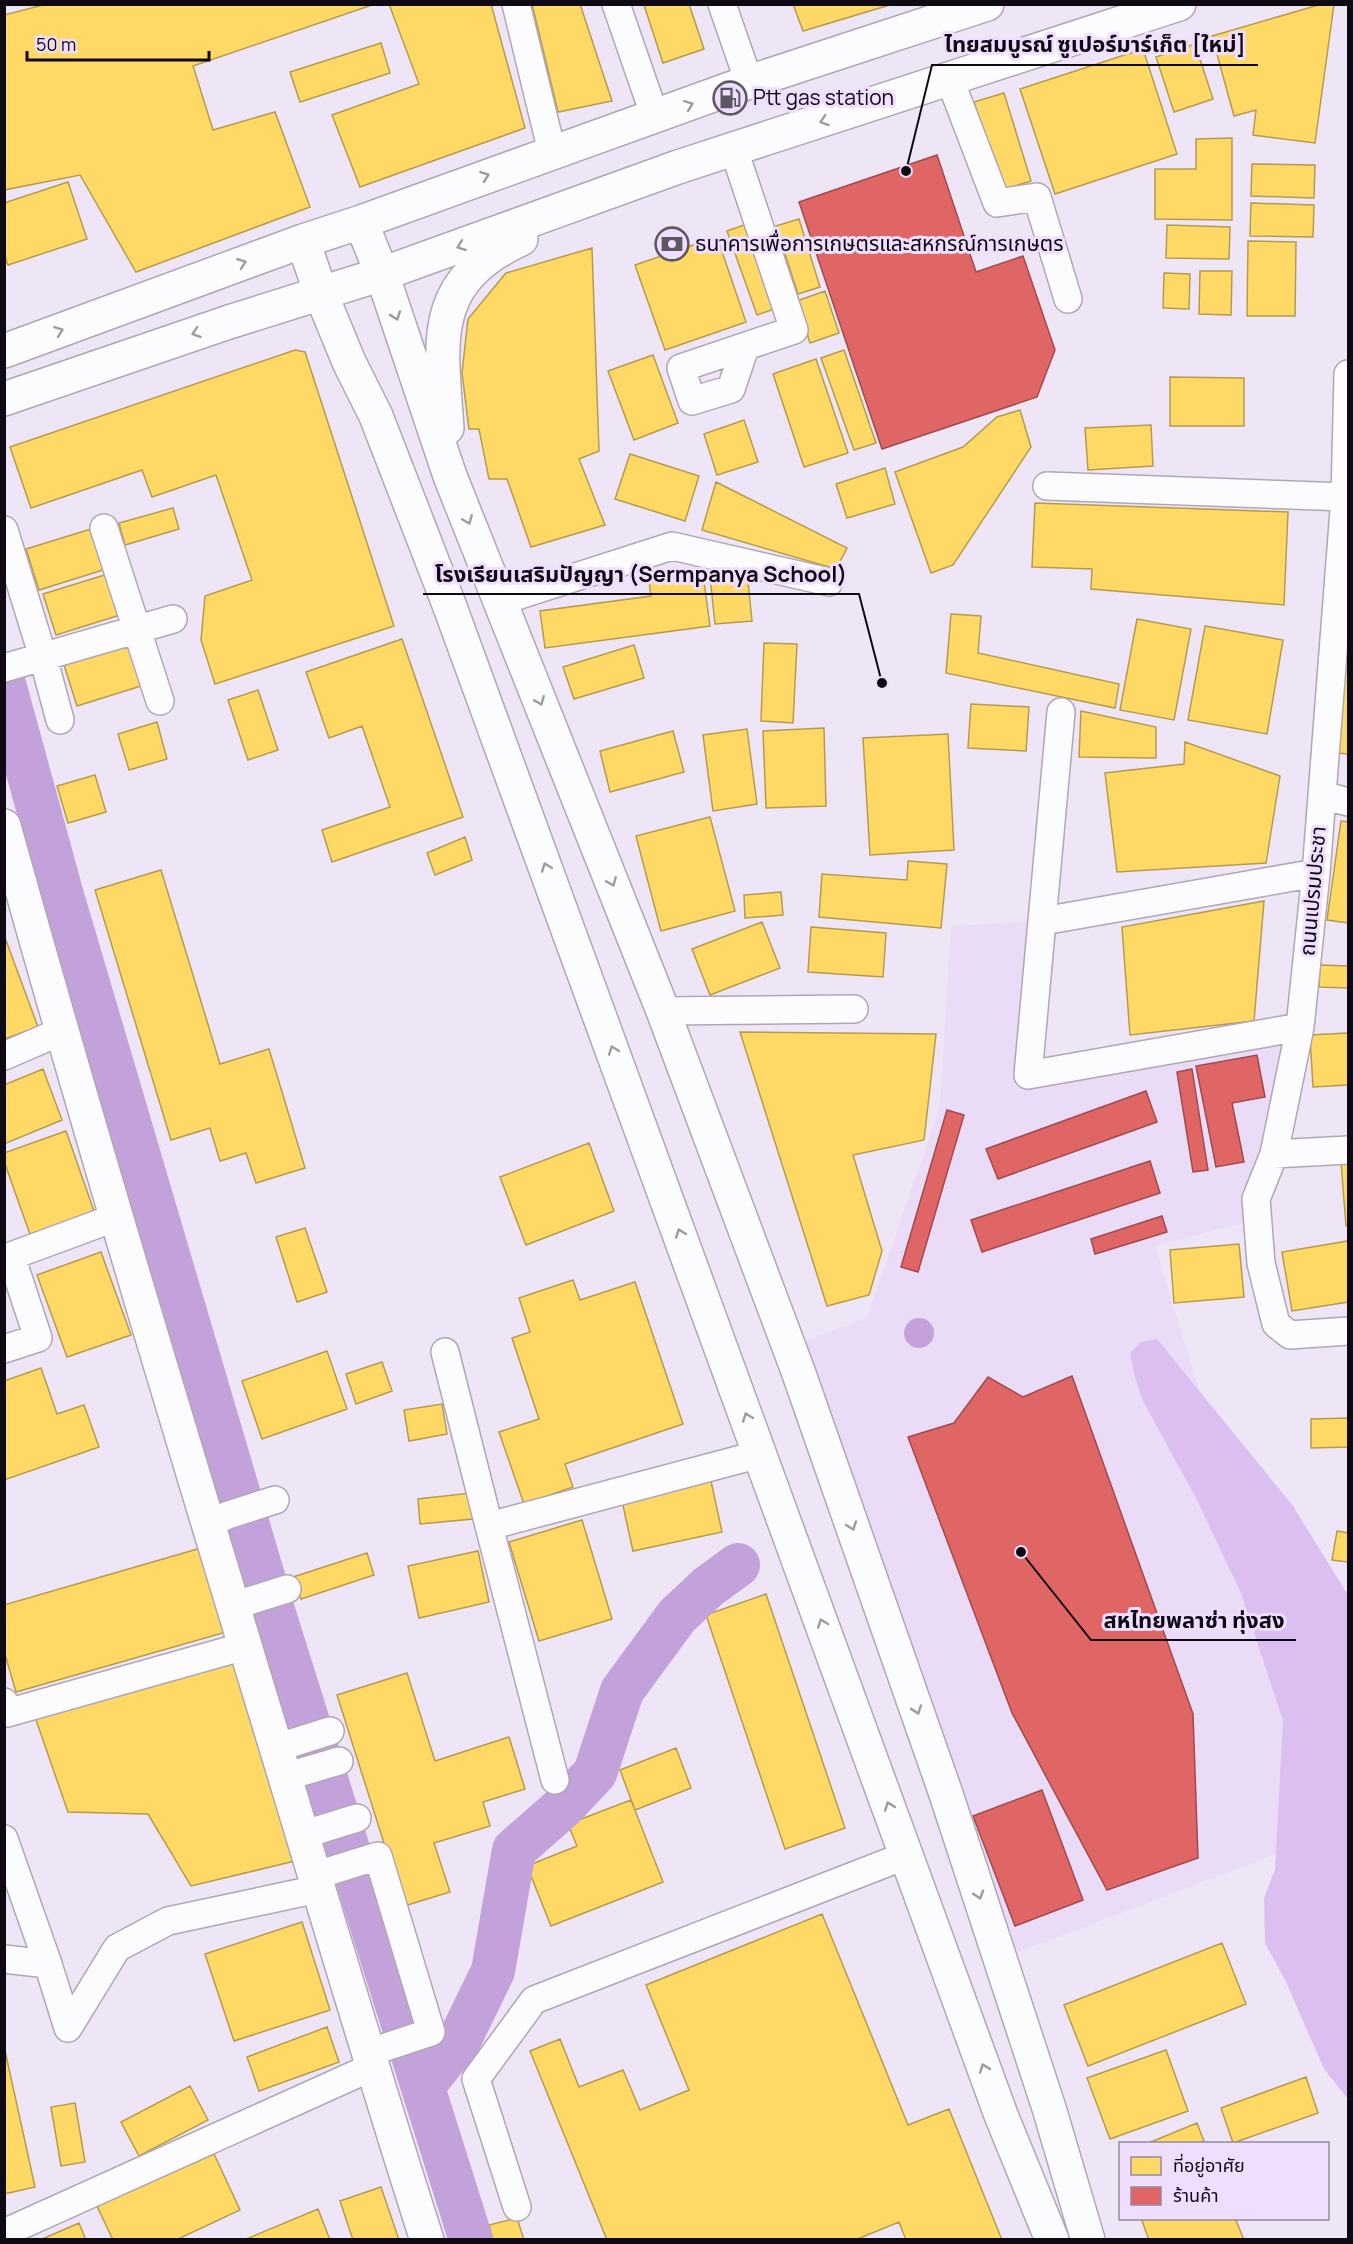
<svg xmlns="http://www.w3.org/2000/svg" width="1353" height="2244" font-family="Manrope,'Noto Sans Thai',sans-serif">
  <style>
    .built { fill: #eadbf7 }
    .forest { fill: #dbbff0 }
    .water { fill: #c3a2db }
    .homes { fill: #ffd966; stroke: #b79b4d; stroke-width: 1.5 }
    .shops { fill: #e06666; stroke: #a14a4d; stroke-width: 1.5 }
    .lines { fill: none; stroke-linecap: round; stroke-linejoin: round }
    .river { stroke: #c3a2db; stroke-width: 44 }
    .street-casing { stroke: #afa7b5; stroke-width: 30 }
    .secondary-casing { stroke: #afa7b5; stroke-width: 36 }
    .street { stroke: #fcfbfe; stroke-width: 27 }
    .secondary { stroke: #fcfbfe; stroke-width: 33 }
    .oneway { stroke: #9d9aa0 }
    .labels { text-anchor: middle; stroke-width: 6; stroke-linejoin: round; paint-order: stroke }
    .poi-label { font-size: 21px; fill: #0f0914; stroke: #efdefd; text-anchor: start }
    .street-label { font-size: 21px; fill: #0f0914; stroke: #efdefd }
    .leader { fill: none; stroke: #0f0914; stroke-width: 2 }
    .callout-dot { fill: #0f0914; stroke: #efdefd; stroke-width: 2 }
    .callout-label { font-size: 22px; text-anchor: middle; font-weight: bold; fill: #0f0914; stroke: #efdefd; stroke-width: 6; stroke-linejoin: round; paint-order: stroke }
  </style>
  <rect width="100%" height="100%" fill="#eee5f6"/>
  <path class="built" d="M 1043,921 L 1028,1074 L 1300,1027 L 1257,1219 L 1155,1246 L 1290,1690 L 1310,1841 L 1000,1959 L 788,1347 L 867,1318 L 940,1107 L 951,926 Z"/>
  <path class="forest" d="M 1157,1339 L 1293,1506 L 1348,1595 L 1348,2099 L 1324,2069 L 1286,1982 L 1265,1943 L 1264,1898 L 1275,1869 L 1283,1720 L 1241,1593 L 1196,1498 L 1143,1401 L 1135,1377 L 1130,1353 L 1141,1342 Z"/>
  <path class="water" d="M904 1333a15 15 0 1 1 30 0a15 15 0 1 1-30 0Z"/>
  <path class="homes" d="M 47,4 L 375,4 L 193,66 L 213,130 L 275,112 L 310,207 L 136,272 L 80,175 L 4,190 L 4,15 Z
    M 389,4 L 491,4 L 525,128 L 360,187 L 332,115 L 419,84 Z
    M 532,4 L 580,4 L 612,101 L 558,112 Z
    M 689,4 L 704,49 L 663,63 L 644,5 Z
    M 793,4 L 893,4 L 803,31 Z
    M 1322,4 L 1334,4 L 1315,143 L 1253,135 L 1256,110 L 1234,116 L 1212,36 Z
    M 381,43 L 390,73 L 300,102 L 290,72 Z
    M 1195,44 L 1213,99 L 1174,112 L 1156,57 Z
    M 1143,49 L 1177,154 L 1055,194 L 1020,89 Z
    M 1004,93 L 1031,181 L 1002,190 L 974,102 Z
    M 1232,138 L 1232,220 L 1155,219 L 1155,169 L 1196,169 L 1196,139 Z
    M 1252,164 L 1315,165 L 1314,198 L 1251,196 Z
    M 68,182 L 87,239 L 8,265 L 4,254 L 4,203 Z
    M 1251,203 L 1314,205 L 1313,237 L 1250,236 Z
    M 799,219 L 820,287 L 798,294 L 776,226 Z
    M 744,225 L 774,309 L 757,315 L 727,231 Z
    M 1167,225 L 1230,227 L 1229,259 L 1166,258 Z
    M 717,237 L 746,322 L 665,350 L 635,265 Z
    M 1248,241 L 1296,242 L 1295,316 L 1247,316 Z
    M 592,248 L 599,451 L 579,459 L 605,525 L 531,547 L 507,479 L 489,479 L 479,429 L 469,429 L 462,373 L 468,319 L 506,273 Z
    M 1200,271 L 1232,271 L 1231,315 L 1199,314 Z
    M 1164,273 L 1190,274 L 1189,309 L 1163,308 Z
    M 825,291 L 839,333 L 810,343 L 797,301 Z
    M 295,350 L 305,352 L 394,626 L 215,684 L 201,640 L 205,596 L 252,580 L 216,475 L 152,497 L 142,470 L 31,508 L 10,447 Z
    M 844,350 L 876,443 L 854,450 L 821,358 Z
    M 653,355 L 678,423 L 634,440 L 608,371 Z
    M 816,359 L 848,453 L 804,467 L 773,374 Z
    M 1170,377 L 1244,378 L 1244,426 L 1170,426 Z
    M 1020,410 L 1031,447 L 953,565 L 931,573 L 895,472 L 963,447 L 997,417 Z
    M 744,420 L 758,462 L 717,475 L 704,434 Z
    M 1151,425 L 1153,466 L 1088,470 L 1085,428 Z
    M 630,454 L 699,476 L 685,521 L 615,499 Z
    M 885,468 L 895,504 L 847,518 L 836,484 Z
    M 716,482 L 847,548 L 836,569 L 702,530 Z
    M 1035,503 L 1288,512 L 1284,605 L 1091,589 L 1092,569 L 1032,567 Z
    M 173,508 L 179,529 L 125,545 L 119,523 Z
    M 91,529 L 103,570 L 39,590 L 26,549 Z
    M 747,572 L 752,621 L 715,624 L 710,576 Z
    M 108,574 L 120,615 L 56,635 L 43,594 Z
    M 703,574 L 710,626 L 545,648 L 540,611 L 651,596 L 649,581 Z
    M 951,614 L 981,616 L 978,653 L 1119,684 L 1115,708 L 946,673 Z
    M 1137,619 L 1191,629 L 1174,720 L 1120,710 Z
    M 1205,626 L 1283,640 L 1267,734 L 1188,720 Z
    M 1341,634 L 1348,634 L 1348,754 L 1337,753 Z
    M 402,639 L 463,817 L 332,862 L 322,830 L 390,807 L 362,726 L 329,738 L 306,672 Z
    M 764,643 L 797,644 L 793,723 L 761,721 Z
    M 129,645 L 141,686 L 77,706 L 64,665 Z
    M 634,645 L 644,678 L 574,699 L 563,667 Z
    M 258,690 L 278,750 L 248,760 L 228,700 Z
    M 971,704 L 1029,707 L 1026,751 L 968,748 Z
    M 1081,711 L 1156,727 L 1156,758 L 1079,757 Z
    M 157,722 L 167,759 L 129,770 L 118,734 Z
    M 824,728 L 826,806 L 766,808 L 763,731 Z
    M 747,729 L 757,804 L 713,811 L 703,735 Z
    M 673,731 L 684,772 L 610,792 L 600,751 Z
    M 948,734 L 954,850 L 870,855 L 863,738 Z
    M 1185,742 L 1280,776 L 1266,863 L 1117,872 L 1105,773 L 1184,764 Z
    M 95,775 L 106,812 L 68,823 L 57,786 Z
    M 710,817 L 735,911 L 661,931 L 636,836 Z
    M 1341,821 L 1348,822 L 1348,923 L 1327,920 Z
    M 465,837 L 472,860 L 435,875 L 427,853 Z
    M 908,861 L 947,864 L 941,928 L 819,917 L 822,874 L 907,880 Z
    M 161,870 L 220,1064 L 269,1049 L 305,1168 L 256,1183 L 246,1153 L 220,1161 L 210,1128 L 171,1140 L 95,890 Z
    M 781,892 L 783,915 L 745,918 L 744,895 Z
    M 1264,901 L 1254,1021 L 1130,1035 L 1122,927 Z
    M 762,922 L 780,968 L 710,995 L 692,949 Z
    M 811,927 L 886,933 L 883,977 L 808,972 Z
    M 4,935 L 38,1027 L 4,1039 Z
    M 1320,965 L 1348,966 L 1348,988 L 1319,987 Z
    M 740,1032 L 936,1034 L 924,1140 L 853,1155 L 882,1251 L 869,1295 L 827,1306 Z
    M 1348,1033 L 1348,1085 L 1313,1087 L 1310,1035 Z
    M 43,1069 L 62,1120 L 4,1144 L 4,1085 Z
    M 66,1131 L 95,1214 L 31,1237 L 4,1161 L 4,1153 Z
    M 589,1143 L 614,1211 L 526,1245 L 500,1177 Z
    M 1348,1161 L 1348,1226 L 1346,1226 L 1341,1162 Z
    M 305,1228 L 327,1292 L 297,1302 L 276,1237 Z
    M 1348,1241 L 1348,1302 L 1292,1311 L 1282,1252 Z
    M 1239,1244 L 1244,1297 L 1174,1303 L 1170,1250 Z
    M 101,1252 L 131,1335 L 67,1357 L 37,1275 Z
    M 573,1280 L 580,1300 L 635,1282 L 683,1424 L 565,1464 L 573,1487 L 524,1504 L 499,1432 L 539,1419 L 512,1338 L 530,1332 L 519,1298 Z
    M 327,1351 L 347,1409 L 262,1439 L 242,1381 Z
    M 382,1362 L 392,1391 L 356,1404 L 346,1374 Z
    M 41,1368 L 57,1414 L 84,1405 L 99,1447 L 4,1480 L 4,1381 Z
    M 442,1404 L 447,1434 L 409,1441 L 404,1410 Z
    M 1348,1418 L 1348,1447 L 1311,1448 L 1311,1419 Z
    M 711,1481 L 722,1532 L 633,1551 L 622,1501 Z
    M 471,1493 L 473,1519 L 420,1524 L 418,1499 Z
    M 582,1520 L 612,1619 L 539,1641 L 509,1542 Z
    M 1337,1531 L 1348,1533 L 1348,1562 L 1332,1560 Z
    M 201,1548 L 226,1632 L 16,1692 L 4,1651 L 4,1605 Z
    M 478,1551 L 489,1602 L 419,1618 L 408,1566 Z
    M 367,1553 L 374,1575 L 301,1599 L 293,1577 Z
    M 766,1594 L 845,1828 L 785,1849 L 706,1615 Z
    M 233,1662 L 295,1861 L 191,1886 L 148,1814 L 68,1812 L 35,1717 Z
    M 407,1673 L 435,1761 L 509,1737 L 525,1789 L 483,1802 L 490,1826 L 434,1843 L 450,1892 L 404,1906 L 337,1695 Z
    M 676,1748 L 691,1788 L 635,1810 L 620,1770 Z
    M 631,1800 L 663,1882 L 551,1926 L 527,1866 L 577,1846 L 568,1824 Z
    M 822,1914 L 908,2125 L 949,2109 L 1002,2240 L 906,2240 L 899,2222 L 855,2240 L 607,2240 L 530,2051 L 560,2039 L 579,2087 L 623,2070 L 640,2110 L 689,2090 L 646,1985 Z
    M 302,1922 L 330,2010 L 234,2041 L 205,1954 Z
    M 1222,1943 L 1246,2004 L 1088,2066 L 1064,2005 Z
    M 327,2027 L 339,2062 L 259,2091 L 247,2057 Z
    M 4,2046 L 35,2187 L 4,2194 Z
    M 1166,2050 L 1188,2111 L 1110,2139 L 1087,2078 Z
    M 1306,2077 L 1318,2113 L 1233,2143 L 1221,2108 Z
    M 190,2086 L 208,2120 L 139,2156 L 121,2122 Z
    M 75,2103 L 85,2162 L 61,2166 L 51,2107 Z
    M 1197,2123 L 1205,2144 L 1146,2144 Z
    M 214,2154 L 240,2210 L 176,2240 L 113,2240 L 97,2206 Z
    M 381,2187 L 399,2240 L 353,2240 L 340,2201 Z
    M 318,2209 L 330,2240 L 244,2240 Z
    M 517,2218 L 524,2240 L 493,2240 L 489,2225 Z
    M 1141,2218 L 1235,2218 L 1244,2240 L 1149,2240 Z
    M 79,2223 L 86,2240 L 40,2240 Z"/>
  <path class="shops" d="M 937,155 L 976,272 L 1023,256 L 1055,350 L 1037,397 L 882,449 L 799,202 Z
    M 1257,1055 L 1265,1097 L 1232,1103 L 1244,1162 L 1216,1167 L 1196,1066 Z
    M 1192,1069 L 1208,1170 L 1193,1172 L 1177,1072 Z
    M 1146,1091 L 1157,1122 L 998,1179 L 986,1149 Z
    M 947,1110 L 964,1115 L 918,1272 L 901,1267 Z
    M 1150,1161 L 1160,1193 L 982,1252 L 971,1220 Z
    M 1162,1216 L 1167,1232 L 1095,1254 L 1091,1239 Z
    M 1072,1376 L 1193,1714 L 1198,1858 L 1107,1890 L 1012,1713 L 908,1437 L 954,1423 L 988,1377 L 1023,1397 Z
    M 1042,1790 L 1083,1900 L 1015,1926 L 973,1816 Z"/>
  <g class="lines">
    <path class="river" d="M 4,684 L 61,892 L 274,1614 L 471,2240
      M 423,2086 L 459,2041 L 493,1971 L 514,1850 L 563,1807 L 595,1773 L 622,1691 L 677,1616 L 708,1587 L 738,1565"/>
    <defs>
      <path id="street" d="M 516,4 L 552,152
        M 616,4 L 655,117
        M 722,4 L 749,82
        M 950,80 L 997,203 L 1037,197 L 1068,299
        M 734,150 L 794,330 L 681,368 L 692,401 L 731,389 L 745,347
        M 1348,374 L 1345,497 L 1316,873 L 1300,1027 L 1274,1154 L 1256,1199 L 1261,1263 L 1276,1324 L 1290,1335 L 1348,1331
        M 1047,486 L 1345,497
        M 104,528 L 160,701
        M 4,530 L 43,657 L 60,720
        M 501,601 L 672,546 L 829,582
        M 4,668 L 173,619
        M 1061,712 L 1028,1075 L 1300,1027
        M 1322,795 L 1348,802
        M 1043,921 L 1316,873
        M 663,1011 L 854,1009
        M 4,1056 L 62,1031
        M 1274,1154 L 1348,1150
        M 4,1349 L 38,1338 L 11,1256 L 117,1217
        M 445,1352 L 489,1526
        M 208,1524 L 228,1515 L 275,1500
        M 233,1606 L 287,1589
        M 4,1702 L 7,1713 L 245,1646
        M 276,1748 L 330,1731
        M 285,1777 L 339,1761
        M 555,1780 L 489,1526 L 760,1454
        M 302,1835 L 357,1818
        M 4,1839 L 48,1964 L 4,1959
        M 314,1876 L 378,1856 L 431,2032 L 368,2053
        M 48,1964 L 68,2028 L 117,1948 L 168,1921 L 318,1889
        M 517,2207 L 476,2079 L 534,2000 L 907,1855
        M 4,2233 L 372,2067"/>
      <path id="secondary" d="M 361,222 L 382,274 L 450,476 L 663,1011 L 798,1371 L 946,1794 L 1049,2108 L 1088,2240
        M 303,241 L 321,294 L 349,362 L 376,416 L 450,607 L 1001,2115 L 1052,2240
        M 4,351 L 303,241 L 361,222 L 749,82 L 987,4
        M 4,399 L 229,322 L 382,274 L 678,167 L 1179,4
        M 447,428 C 441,341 428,282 521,239
        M 4,826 C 86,1121 175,1415 264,1708 C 318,1885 370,2063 427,2240"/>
    </defs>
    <use href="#street" class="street-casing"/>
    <use href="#secondary" class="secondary-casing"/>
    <use href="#street" class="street"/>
    <use href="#secondary" class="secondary"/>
  </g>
  <defs><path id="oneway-chevron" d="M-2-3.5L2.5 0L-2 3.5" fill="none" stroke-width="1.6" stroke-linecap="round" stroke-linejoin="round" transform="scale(1.5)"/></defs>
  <g class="oneway">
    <use href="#oneway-chevron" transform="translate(689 105) rotate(-21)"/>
    <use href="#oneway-chevron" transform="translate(824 121) rotate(162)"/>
    <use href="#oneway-chevron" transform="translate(485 176) rotate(-20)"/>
    <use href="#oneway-chevron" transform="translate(461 246) rotate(160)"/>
    <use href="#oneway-chevron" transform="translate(242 263) rotate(-20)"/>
    <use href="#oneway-chevron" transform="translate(396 316) rotate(71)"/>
    <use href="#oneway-chevron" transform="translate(59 331) rotate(-20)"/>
    <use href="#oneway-chevron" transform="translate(196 333) rotate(161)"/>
    <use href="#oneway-chevron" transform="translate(468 520) rotate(68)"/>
    <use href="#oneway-chevron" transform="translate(540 701) rotate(68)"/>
    <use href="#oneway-chevron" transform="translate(546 867) rotate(-110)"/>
    <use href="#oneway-chevron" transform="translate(612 882) rotate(68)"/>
    <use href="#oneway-chevron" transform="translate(613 1050) rotate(-110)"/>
    <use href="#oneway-chevron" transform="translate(680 1233) rotate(-110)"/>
    <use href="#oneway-chevron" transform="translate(747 1417) rotate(-110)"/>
    <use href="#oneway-chevron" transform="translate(852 1526) rotate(70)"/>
    <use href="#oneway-chevron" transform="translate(822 1623) rotate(-110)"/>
    <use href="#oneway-chevron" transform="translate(917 1710) rotate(71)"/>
    <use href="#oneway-chevron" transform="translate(889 1806) rotate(-110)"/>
    <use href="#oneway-chevron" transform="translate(979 1895) rotate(72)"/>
    <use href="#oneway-chevron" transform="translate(984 2068) rotate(-110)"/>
  </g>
  <defs>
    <symbol id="fuel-ring" viewBox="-11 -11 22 22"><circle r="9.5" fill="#efdefd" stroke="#5d5663" stroke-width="1.5"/><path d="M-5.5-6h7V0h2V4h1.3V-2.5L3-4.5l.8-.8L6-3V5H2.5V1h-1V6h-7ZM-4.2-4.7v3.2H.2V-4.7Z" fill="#5d5663"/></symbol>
    <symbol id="bank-ring" viewBox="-11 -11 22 22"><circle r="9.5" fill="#efdefd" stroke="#5d5663" stroke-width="1.5"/><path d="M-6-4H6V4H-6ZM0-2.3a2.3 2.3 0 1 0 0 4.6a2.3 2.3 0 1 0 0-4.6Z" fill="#5d5663"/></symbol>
  </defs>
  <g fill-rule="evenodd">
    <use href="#fuel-ring" x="711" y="79" width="38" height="38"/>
    <use href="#bank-ring" x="653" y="225" width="38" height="38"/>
  </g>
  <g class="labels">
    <g class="poi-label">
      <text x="753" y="105">Ptt gas station</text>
      <text x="695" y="251">ธนาคารเพื่อการเกษตรและสหกรณ์การเกษตร</text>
    </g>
    <g class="street-label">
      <text transform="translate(1313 891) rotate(-85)" y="7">ถนนเปรมประชา</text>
    </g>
  </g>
  <path class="leader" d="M906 171L932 65H1258M882 683L859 594H423M1021 1552L1091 1640H1296"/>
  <g class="callout-dot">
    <circle cx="906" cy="171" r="6"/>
    <circle cx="882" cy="683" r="6"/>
    <circle cx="1021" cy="1552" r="6"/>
  </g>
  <g class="callout-label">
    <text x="1095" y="52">ไทยสมบูรณ์ ซูเปอร์มาร์เก็ต [ใหม่]</text>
    <text x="641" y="582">โรงเรียนเสริมปัญญา (Sermpanya School)</text>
    <text x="1194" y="1628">สหไทยพลาซ่า ทุ่งสง</text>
  </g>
  <rect width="1353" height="2244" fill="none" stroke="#0f0914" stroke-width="12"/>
  <rect x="1119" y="2142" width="210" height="78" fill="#efdefd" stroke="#9589a0" stroke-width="1.5"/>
  <rect x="1131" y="2157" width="30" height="18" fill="#ffd966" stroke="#9589a0" stroke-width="1.5"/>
  <text x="1173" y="2172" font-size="18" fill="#0f0914">ที่อยู่อาศัย</text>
  <rect x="1131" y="2187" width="30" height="18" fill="#e06666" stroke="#9589a0" stroke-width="1.5"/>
  <text x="1173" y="2202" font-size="18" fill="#0f0914">ร้านค้า</text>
  <path d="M27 51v9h182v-9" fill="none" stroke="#0f0914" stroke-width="3"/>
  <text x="36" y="51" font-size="18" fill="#0f0914" stroke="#efdefd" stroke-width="4.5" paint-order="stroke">50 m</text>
</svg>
